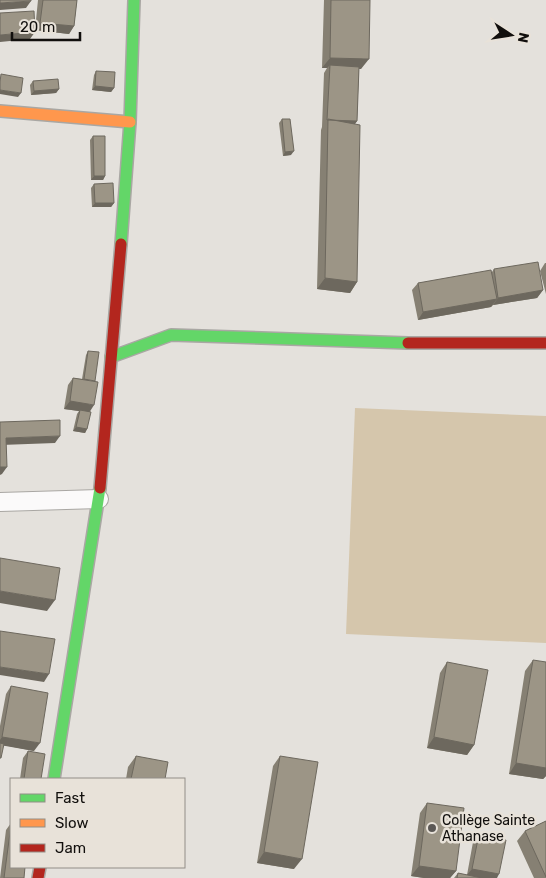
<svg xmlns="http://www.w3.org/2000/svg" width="546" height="878" font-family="Rubik,sans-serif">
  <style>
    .green { fill: #d5c6ac }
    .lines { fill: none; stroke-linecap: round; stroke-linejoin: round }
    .street-casing { stroke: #a9a7a3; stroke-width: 20 }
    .fast-casing { stroke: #a9a7a3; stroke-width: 14 }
    .slow-casing { stroke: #a9a7a3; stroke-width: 14 }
    .jam-casing { stroke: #a9a7a3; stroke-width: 14 }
    .street { stroke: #fbfafa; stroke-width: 18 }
    .fast { stroke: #63d668; stroke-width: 11 }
    .slow { stroke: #ff974d; stroke-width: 11 }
    .jam { stroke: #b3261e; stroke-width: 11 }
    .wall { fill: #868073 }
    .shaded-wall { fill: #6d685e }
    .building { fill: #9c9586; stroke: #6d685e }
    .poi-dot { fill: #5b5855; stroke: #e8e2d9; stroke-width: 2 }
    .labels { text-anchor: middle; stroke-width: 5; stroke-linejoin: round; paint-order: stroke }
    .poi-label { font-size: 14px; fill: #110f0d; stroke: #e8e2d9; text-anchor: start }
  </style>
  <rect width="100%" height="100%" fill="#e4e1dc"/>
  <path class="green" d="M 355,408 L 546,416 L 546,643 L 346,634 Z"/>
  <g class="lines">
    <defs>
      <path id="street" d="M 0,502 L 99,499"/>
      <path id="fast" d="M 121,244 L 130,122 L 134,0
        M 111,357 L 171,335 L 408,343
        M 54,779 L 100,488"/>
      <path id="slow" d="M 0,111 L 130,122"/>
      <path id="jam" d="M 408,343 L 546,343
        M 100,488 L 121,244
        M 38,878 L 40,867"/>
    </defs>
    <use href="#street" class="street-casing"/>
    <use href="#fast" class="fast-casing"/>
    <use href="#slow" class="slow-casing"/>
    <use href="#jam" class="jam-casing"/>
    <use href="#street" class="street"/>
    <use href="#fast" class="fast"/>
    <use href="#slow" class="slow"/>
    <use href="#jam" class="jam"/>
  </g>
  <path class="wall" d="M 38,0 L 77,0 L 74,26 L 69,34 L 35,30 Z
    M 324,0 L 370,0 L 361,69 L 359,69 L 357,121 L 355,124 L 357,282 L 350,293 L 317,289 L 321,130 L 322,127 L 324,73 L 327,68 L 322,68 Z
    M 96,71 L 114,88 L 111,92 L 92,90 L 94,75 Z
    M 33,81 L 59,89 L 56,93 L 31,95 L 30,85 Z
    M 282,119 L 291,155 L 283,156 L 279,123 Z
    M 93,136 L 105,176 L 103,180 L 91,180 L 90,140 Z
    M 94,184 L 114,203 L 111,207 L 92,207 L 91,188 Z
    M 545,263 L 546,263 L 546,294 L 540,271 Z
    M 494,269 L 543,290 L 537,298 L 493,305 L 491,307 L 418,320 L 412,290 L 418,283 L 492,272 Z
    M 88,351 L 89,412 L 87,429 L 85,433 L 73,431 L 77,414 L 79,411 L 64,409 L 68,385 L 73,378 L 82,379 L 86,355 Z
    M 533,660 L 546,768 L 546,776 L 543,779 L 509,774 L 525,671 Z
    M 447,662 L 474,745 L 467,755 L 427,748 L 440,673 Z
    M 11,686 L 34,751 L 3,745 L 0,759 L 0,726 L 6,694 Z
    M 28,751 L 41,779 L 20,779 L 23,758 Z
    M 136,756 L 165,779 L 126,779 L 128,767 Z
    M 280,756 L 294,869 L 257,863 L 273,766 Z
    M 427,803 L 456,871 L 450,878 L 424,878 L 411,876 L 420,813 Z
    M 546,821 L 546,878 L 534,878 L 517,841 L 525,831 Z
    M 11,823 L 24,878 L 0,878 L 6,830 Z
    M 479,834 L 497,878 L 454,878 L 458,873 L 467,875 L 473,842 Z"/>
  <path class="shaded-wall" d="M 31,1 L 26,8 L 0,10 L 0,3 Z
    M 40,23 L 74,26 L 69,34 L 35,30 Z
    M 35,32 L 30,39 L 0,42 L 0,35 Z
    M 330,58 L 369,59 L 361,69 L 329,69 L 330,65 L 327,68 L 322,68 Z
    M 95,86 L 114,88 L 111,92 L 92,90 Z
    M 59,89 L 56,93 L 31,95 L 34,91 Z
    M 0,90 L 21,93 L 18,97 L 0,94 Z
    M 328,120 L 357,121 L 352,128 Z
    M 294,151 L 291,155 L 283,156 L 285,152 Z
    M 94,176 L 105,176 L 103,180 L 91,180 Z
    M 95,203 L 114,203 L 111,207 L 92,207 Z
    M 325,278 L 357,282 L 350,293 L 317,289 Z
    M 543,290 L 537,298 L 493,305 L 498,298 Z
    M 497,299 L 491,307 L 418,320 L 423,312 Z
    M 70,401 L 94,405 L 89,413 L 80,410 L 79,411 L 64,409 Z
    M 76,427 L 87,429 L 85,433 L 73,431 Z
    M 60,436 L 55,443 L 1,445 L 6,438 Z
    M 0,467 L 7,467 L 2,474 L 0,475 Z
    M 0,591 L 55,600 L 47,611 L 0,603 Z
    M 0,667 L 49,674 L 44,682 L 0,675 Z
    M 2,737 L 40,743 L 34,751 L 0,745 L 0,740 Z
    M 434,737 L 474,745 L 467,755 L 427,748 Z
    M 516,763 L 546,768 L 546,776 L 543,779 L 509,774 Z
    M 264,852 L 302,859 L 294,869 L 257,863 Z
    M 419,866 L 456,871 L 450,878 L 424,878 L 411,876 Z
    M 472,869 L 499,874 L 497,878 L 474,878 L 466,876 Z"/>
  <path class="building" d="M 0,0 L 31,0 L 31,1 L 0,3 Z
    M 43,0 L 77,0 L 74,26 L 40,23 Z
    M 331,0 L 370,0 L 369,59 L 330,58 Z
    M 34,11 L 35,32 L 0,35 L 0,13 Z
    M 330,65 L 359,67 L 357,121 L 327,120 Z
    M 96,71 L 115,72 L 114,88 L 95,86 Z
    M 1,74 L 23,78 L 21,93 L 0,90 L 0,82 Z
    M 58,79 L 59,89 L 34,91 L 33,81 Z
    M 282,119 L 290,119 L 294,151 L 285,152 Z
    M 328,119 L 360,125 L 357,282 L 325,278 Z
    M 93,136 L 105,136 L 105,176 L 94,176 Z
    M 113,183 L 114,203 L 95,203 L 94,184 Z
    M 538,262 L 543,290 L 498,298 L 494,269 Z
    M 491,270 L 497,299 L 423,312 L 418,283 Z
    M 88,351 L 99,352 L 95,381 L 84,379 Z
    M 73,378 L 98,382 L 94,405 L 70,401 Z
    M 80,410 L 91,412 L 87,429 L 76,427 Z
    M 60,420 L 60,436 L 6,438 L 7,467 L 0,467 L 0,422 Z
    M 0,558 L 60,568 L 55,600 L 0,591 Z
    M 0,631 L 55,639 L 49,674 L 0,667 Z
    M 533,660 L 546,662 L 546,768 L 516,763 Z
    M 447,662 L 488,670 L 474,745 L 434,737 Z
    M 11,686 L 48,693 L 40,743 L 2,737 Z
    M 0,743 L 4,744 L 1,758 L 0,758 Z
    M 28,751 L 45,754 L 41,779 L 24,779 Z
    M 136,756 L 168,762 L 165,779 L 131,779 Z
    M 280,756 L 318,762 L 302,859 L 264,852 Z
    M 427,803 L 464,808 L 456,871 L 419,866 Z
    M 546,821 L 546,877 L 525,831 Z
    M 11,825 L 11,867 L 25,867 L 24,878 L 4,878 Z
    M 479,834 L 506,840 L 499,874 L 472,869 Z
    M 458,873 L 482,878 L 457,878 Z"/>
  <circle class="poi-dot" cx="432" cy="828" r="5"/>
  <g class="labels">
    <g class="poi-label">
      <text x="442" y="825">Collège Sainte<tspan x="442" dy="16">Athanase</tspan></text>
    </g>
  </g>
  <rect x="10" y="778" width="175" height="90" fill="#e8e2d9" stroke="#928e87"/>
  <rect x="20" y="794" width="25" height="8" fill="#63d668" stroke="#928e87"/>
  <text x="55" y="803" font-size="15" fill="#110f0d">Fast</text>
  <rect x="20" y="819" width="25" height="8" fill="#ff974d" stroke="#928e87"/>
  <text x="55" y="828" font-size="15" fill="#110f0d">Slow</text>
  <rect x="20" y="844" width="25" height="8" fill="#b3261e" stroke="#928e87"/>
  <text x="55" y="853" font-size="15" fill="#110f0d">Jam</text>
  <g transform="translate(511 35) rotate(102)" stroke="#e8e2d9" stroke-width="4" paint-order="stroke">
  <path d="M0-4L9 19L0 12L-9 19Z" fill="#110f0d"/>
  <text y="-8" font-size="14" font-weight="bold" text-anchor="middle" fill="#110f0d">N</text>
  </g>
  <path d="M12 32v8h68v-8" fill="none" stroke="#110f0d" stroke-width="2.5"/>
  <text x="20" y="32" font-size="15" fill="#110f0d" stroke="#e8e2d9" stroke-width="4" paint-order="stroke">20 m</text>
</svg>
